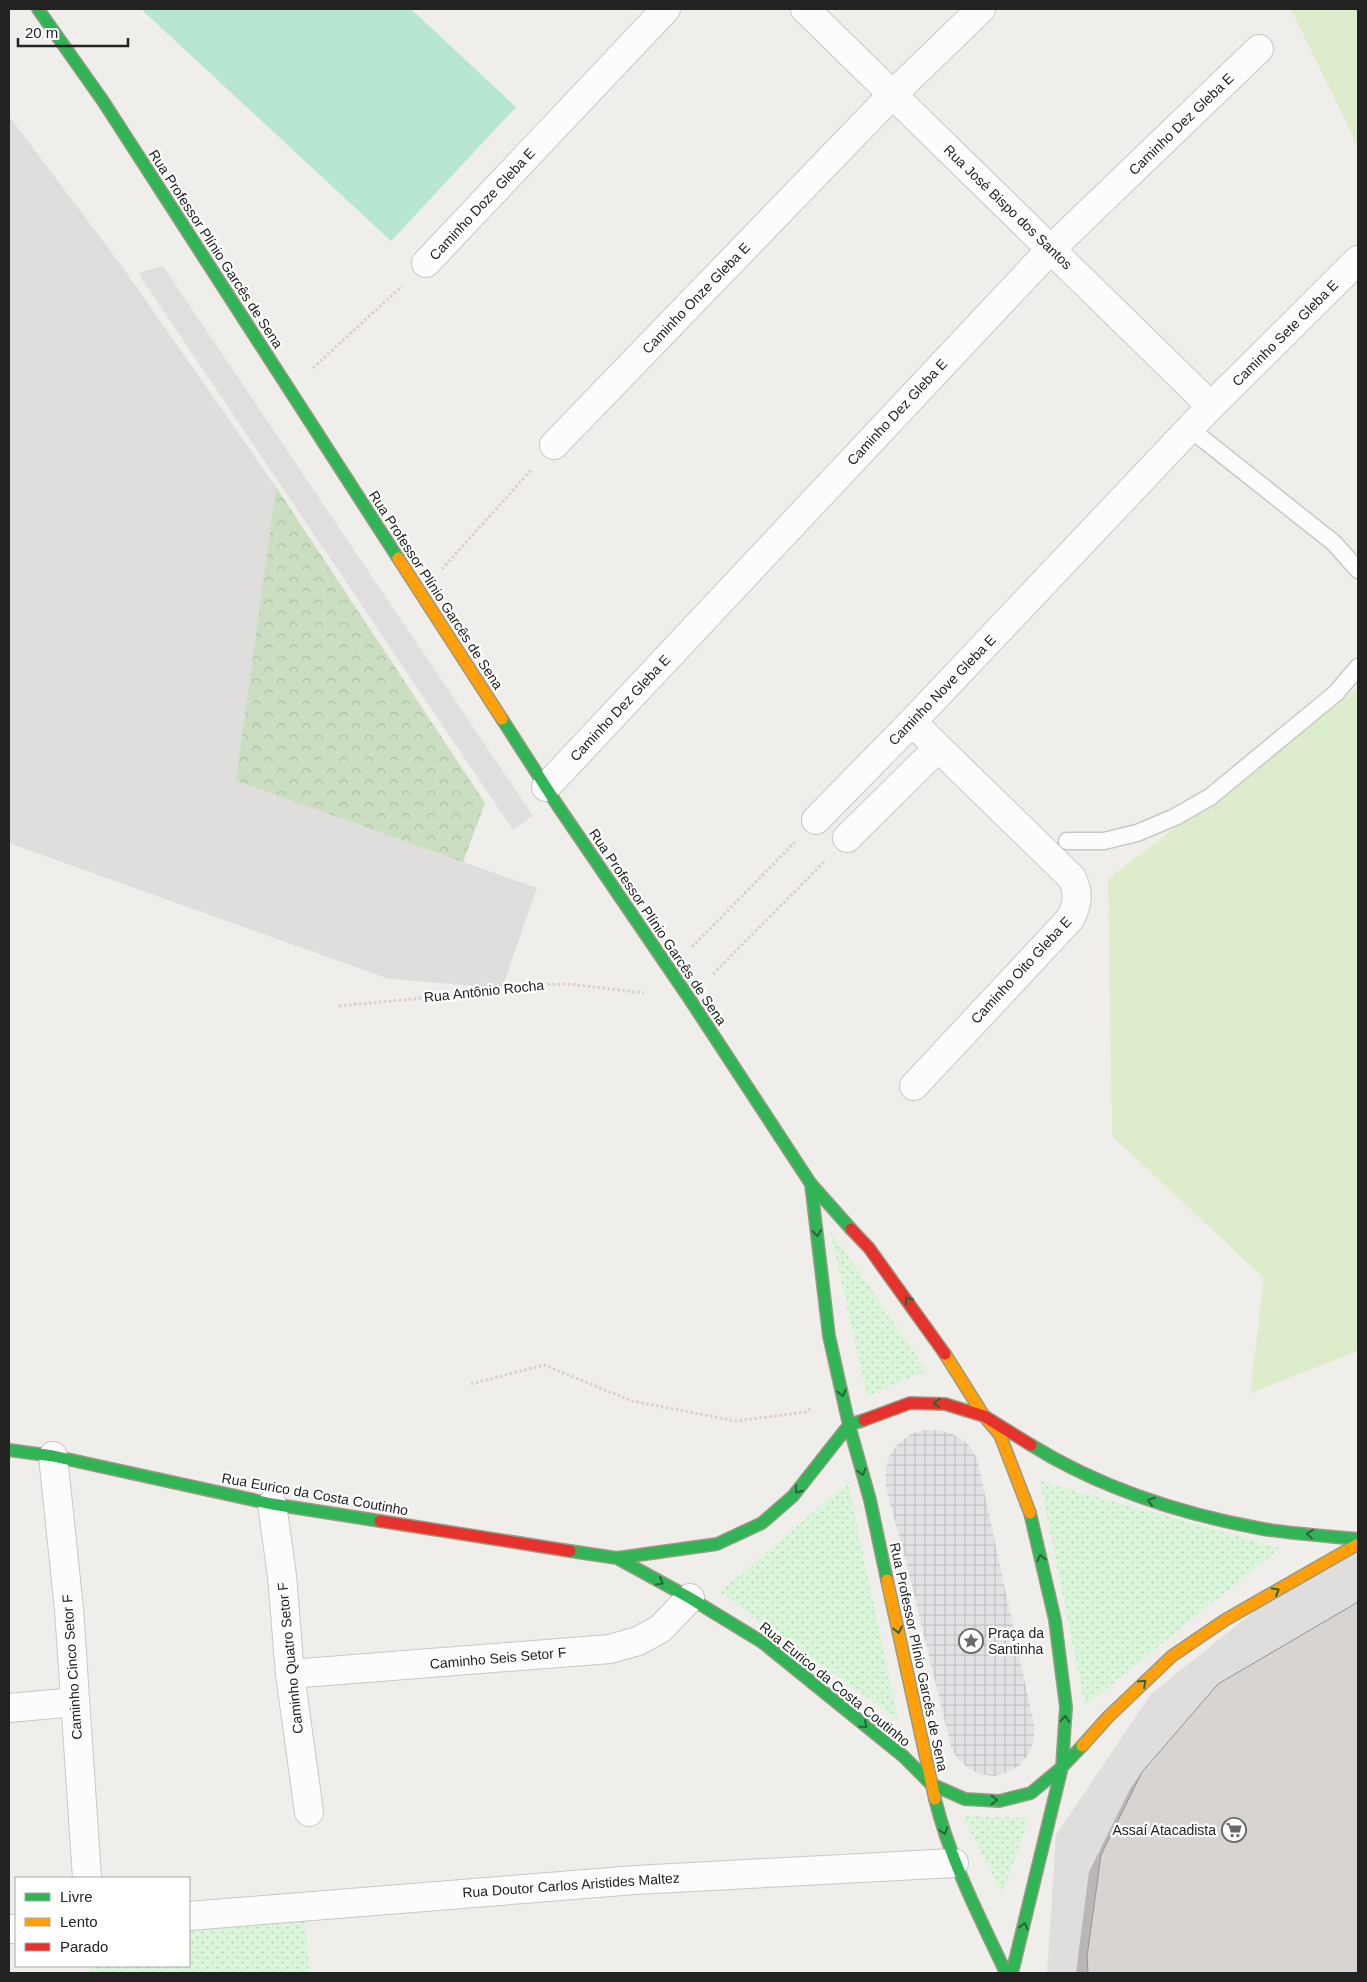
<svg xmlns="http://www.w3.org/2000/svg" width="1367" height="1982" font-family="Helvetica,sans-serif">
  <style>
    .residential { fill: #dfdedc }
    .grass { fill: #ddeccb }
    .forest { fill: url(#forest-crowns) }
    .park { fill: url(#park-dots) }
    .pitch { fill: #b7e6d2 }
    .parking { fill: #e0dfde }
    .plaza { fill: url(#plaza-grid) }
    .lines { fill: none; stroke-linecap: round; stroke-linejoin: round }
    .lane-casing { stroke: #c9c8c7; stroke-width: 19 }
    .street-casing { stroke: #c9c8c7; stroke-width: 30 }
    .fast-casing { stroke: #999a82; stroke-width: 14 }
    .slow-casing { stroke: #999a82; stroke-width: 14 }
    .jam-casing { stroke: #999a82; stroke-width: 14 }
    .path { stroke: #dccecd; stroke-width: 3; stroke-dasharray: 2.5 2.5; stroke-linecap: butt }
    .lane { stroke: #fdfcfc; stroke-width: 16 }
    .street { stroke: #fdfcfc; stroke-width: 28 }
    .fast { stroke: #30b455; stroke-width: 11 }
    .slow { stroke: #ff9f0a; stroke-width: 11 }
    .jam { stroke: #e5322d; stroke-width: 11 }
    .wall { fill: #b9b6b5 }
    .building { fill: #d7d4d2; stroke: #969493 }
    .oneway { stroke: #286439 }
    .labels { text-anchor: middle; stroke-width: 4.5; stroke-linejoin: round; paint-order: stroke }
    .street-label { font-size: 14px; fill: #222; stroke: #fff }
    .poi-label { font-size: 14px; fill: #222; stroke: #fff; text-anchor: start }
  </style>
  <defs>
    <pattern id="forest-crowns" width="20" height="18" patternUnits="userSpaceOnUse" patternTransform="scale(1.25)"><rect width="20" height="18" fill="#cbdec1"/><path d="M2 6a3 3 0 1 1 6 0M12 15a3 3 0 1 1 6 0" fill="none" stroke="#aebea6"/></pattern>
    <pattern id="park-dots" width="8" height="8" patternUnits="userSpaceOnUse" patternTransform="scale(1.25)"><rect width="8" height="8" fill="#daf5da"/><path d="M2 2h.1M6 6h.1" fill="none" stroke="#bbd2bb" stroke-width="1.8" stroke-linecap="round"/></pattern>
    <pattern id="plaza-grid" width="8" height="8" patternUnits="userSpaceOnUse" patternTransform="scale(1.25)"><rect width="8" height="8" fill="#e2e1e5"/><path d="M0 4h8M4 0v8" fill="none" stroke="#c2c1c4"/></pattern>
  </defs>
  <rect width="100%" height="100%" fill="#f0eeeb"/>
  <path class="residential" d="M 9,116 L 121,265 L 276,487 L 252,684 L 236,781 L 537,888 L 502,988 L 389,979 L 9,843 Z
    M 1358,1540 L 1358,1973 L 1047,1973 L 1056,1835 L 1151,1694 L 1311,1566 Z"/>
  <path class="grass" d="M 1291,9 L 1358,9 L 1358,147 Z
    M 1358,688 L 1358,1351 L 1250,1393 L 1264,1278 L 1112,1136 L 1108,879 Z"/>
  <path class="forest" d="M 276,487 L 485,803 L 463,862 L 236,781 Z"/>
  <path class="park" d="M 830,1230 L 927,1371 L 867,1396 Z
    M 1040,1481 L 1280,1548 L 1085,1706 Z
    M 848,1482 L 898,1720 L 720,1592 Z
    M 963,1816 L 1029,1818 L 1002,1894 Z
    M 305,1914 L 309,1973 L 91,1973 L 90,1966 L 189,1966 L 189,1920 Z"/>
  <path class="pitch" d="M 141,9 L 411,9 L 516,107 L 391,241 Z"/>
  <path class="parking" d="M 163,266 L 533,816 L 513,830 L 138,273 Z"/>
  <path class="plaza" d="M 926,1430 L 941,1430 L 954,1435 L 968,1444 L 977,1458 L 1034,1725 L 1034,1740 L 1029,1753 L 1020,1765 L 1008,1772 L 994,1776 L 979,1774 L 967,1767 L 957,1758 L 951,1746 L 905,1557 L 886,1488 L 886,1469 L 889,1457 L 898,1444 L 911,1434 Z"/>
  <g class="lines">
    <defs>
      <path id="lane" d="M 1189,428 L 1334,543 L 1358,570
        M 1067,841 L 1104,841 L 1137,833 L 1175,817 L 1210,797 L 1336,693 L 1358,667"/>
      <path id="street" d="M 805,9 L 1211,406
        M 426,263 L 666,9
        M 554,445 L 892,95 L 981,9
        M 912,722 L 1072,878 C 1079,893 1078,904 1070,919 L 914,1086
        M 546,787 L 1051,249 L 1259,49
        M 816,820 L 912,722 L 1211,406 L 1358,260
        M 847,838 L 938,748
        M 53,1456 L 69,1609 L 87,1878
        M 272,1504 L 282,1576 L 290,1674 L 309,1812
        M 290,1674 L 610,1649 L 638,1641 L 660,1629 L 690,1598
        M 9,1708 L 75,1702
        M 189,1916 L 635,1880 L 954,1863
        M 9,1929 L 16,1929"/>
      <path id="fast" d="M 38,9 L 103,101 L 398,558
        M 502,719 L 558,806 L 689,998 L 811,1184 L 851,1229
        M 811,1184 L 829,1336 L 849,1425 L 870,1500 L 887,1580
        M 1031,1445 C 1102,1489 1181,1514 1263,1529 C 1294,1534 1327,1536 1358,1539
        M 9,1450 L 53,1456 L 272,1504 L 380,1521
        M 570,1551 L 617,1558 L 717,1544 L 762,1523 L 793,1496 L 849,1425 L 864,1420
        M 617,1558 L 690,1598 L 762,1642 L 903,1756 L 931,1784 L 965,1799 L 999,1801 L 1031,1793 L 1062,1767 L 1082,1746
        M 935,1799 C 950,1860 979,1916 1006,1973
        M 1012,1973 L 1062,1767 L 1066,1707 L 1055,1620 L 1030,1513"/>
      <path id="slow" d="M 398,558 L 502,719
        M 945,1354 L 984,1416 L 1000,1435 L 1030,1513
        M 887,1580 L 935,1799
        M 1082,1746 L 1108,1717 L 1172,1656 L 1225,1620 L 1358,1544"/>
      <path id="jam" d="M 851,1229 L 869,1248 L 945,1354
        M 864,1420 L 910,1403 L 945,1404 L 984,1416 L 1031,1445
        M 380,1521 L 570,1551"/>
    </defs>
    <use href="#lane" class="lane-casing"/>
    <use href="#street" class="street-casing"/>
    <use href="#fast" class="fast-casing"/>
    <use href="#slow" class="slow-casing"/>
    <use href="#jam" class="jam-casing"/>
    <path class="path" d="M 313,368 L 402,286
      M 442,569 L 532,469
      M 692,947 L 795,842
      M 713,974 L 825,861
      M 339,1006 L 413,999 L 521,985 L 568,984 L 644,993
      M 471,1384 L 544,1365 L 632,1401 L 736,1421 L 806,1412 L 812,1408"/>
    <use href="#lane" class="lane"/>
    <use href="#street" class="street"/>
    <use href="#fast" class="fast"/>
    <use href="#slow" class="slow"/>
    <use href="#jam" class="jam"/>
  </g>
  <path class="wall" d="M 1142,1772 L 1358,1973 L 1076,1973 L 1089,1872 L 1130,1789 Z"/>
  <path class="building" d="M 1358,1602 L 1358,1973 L 1088,1973 L 1087,1957 L 1101,1855 L 1142,1772 L 1218,1684 Z"/>
  <defs><path id="oneway-chevron" d="M-2-3.5L2.5 0L-2 3.5" fill="none" stroke-width="1.6" stroke-linecap="round" stroke-linejoin="round" transform="scale(1.25)"/></defs>
  <g class="oneway">
    <use href="#oneway-chevron" transform="translate(817 1233) rotate(84)"/>
    <use href="#oneway-chevron" transform="translate(908 1300) rotate(-125)"/>
    <use href="#oneway-chevron" transform="translate(842 1393) rotate(77)"/>
    <use href="#oneway-chevron" transform="translate(937 1403) rotate(-178)"/>
    <use href="#oneway-chevron" transform="translate(862 1472) rotate(75)"/>
    <use href="#oneway-chevron" transform="translate(798 1490) rotate(128)"/>
    <use href="#oneway-chevron" transform="translate(1151 1501) rotate(-162)"/>
    <use href="#oneway-chevron" transform="translate(1310 1534) rotate(-173)"/>
    <use href="#oneway-chevron" transform="translate(1041 1558) rotate(-103)"/>
    <use href="#oneway-chevron" transform="translate(660 1582) rotate(29)"/>
    <use href="#oneway-chevron" transform="translate(1276 1591) rotate(-30)"/>
    <use href="#oneway-chevron" transform="translate(898 1630) rotate(78)"/>
    <use href="#oneway-chevron" transform="translate(1143 1683) rotate(-43)"/>
    <use href="#oneway-chevron" transform="translate(1065 1719) rotate(-86)"/>
    <use href="#oneway-chevron" transform="translate(864 1725) rotate(39)"/>
    <use href="#oneway-chevron" transform="translate(994 1800)"/>
    <use href="#oneway-chevron" transform="translate(944 1831) rotate(72)"/>
    <use href="#oneway-chevron" transform="translate(1024 1926) rotate(-76)"/>
  </g>
  <defs>
    <symbol id="sight-ring" viewBox="-11 -11 22 22"><circle r="9.5" fill="#fff" stroke="#6a6968" stroke-width="1.5"/><path d="M0-6L1.8-2.2L6-1.7L2.9 1.2L3.7 5.4L0 3.3L-3.7 5.4L-2.9 1.2L-6-1.7L-1.8-2.2Z" fill="#6a6968"/></symbol>
    <symbol id="supermarket-ring" viewBox="-11 -11 22 22"><circle r="9.5" fill="#fff" stroke="#6a6968" stroke-width="1.5"/><path d="M-6-5.5h2.5l.6 2H6L4.5 2H-2.5L-4.4-4H-6ZM-1.5 3.2a1.3 1.3 0 1 0 .1 0ZM3 3.2a1.3 1.3 0 1 0 .1 0Z" fill="#6a6968"/></symbol>
  </defs>
  <g fill-rule="evenodd">
    <use href="#sight-ring" x="957" y="1627" width="28" height="28"/>
    <use href="#supermarket-ring" x="1220" y="1816" width="28" height="28"/>
  </g>
  <g class="labels">
    <g class="street-label">
      <text transform="translate(1181 124) rotate(-44)" y="5">Caminho Dez Gleba E</text>
      <text transform="translate(482 204) rotate(-47)" y="5">Caminho Doze Gleba E</text>
      <text transform="translate(1008 207) rotate(44)" y="5">Rua José Bispo dos Santos</text>
      <text transform="translate(216 249) rotate(57)" y="5">Rua Professor Plínio Garcês de Sena</text>
      <text transform="translate(696 298) rotate(-46)" y="5">Caminho Onze Gleba E</text>
      <text transform="translate(1285 333) rotate(-45)" y="5">Caminho Sete Gleba E</text>
      <text transform="translate(897 412) rotate(-47)" y="5">Caminho Dez Gleba E</text>
      <text transform="translate(436 590) rotate(57)" y="5">Rua Professor Plínio Garcês de Sena</text>
      <text transform="translate(942 690) rotate(-46)" y="5">Caminho Nove Gleba E</text>
      <text transform="translate(620 708) rotate(-47)" y="5">Caminho Dez Gleba E</text>
      <text transform="translate(658 927) rotate(56)" y="5">Rua Professor Plínio Garcês de Sena</text>
      <text transform="translate(1021 970) rotate(-47)" y="5">Caminho Oito Gleba E</text>
      <text transform="translate(484 991) rotate(-6)" y="5">Rua Antônio Rocha</text>
      <text transform="translate(315 1494) rotate(10)" y="5">Rua Eurico da Costa Coutinho</text>
      <text transform="translate(919 1657) rotate(78)" y="5">Rua Professor Plínio Garcês de Sena</text>
      <text transform="translate(290 1658) rotate(-96)" y="5">Caminho Quatro Setor F</text>
      <text transform="translate(498 1658) rotate(-5)" y="5">Caminho Seis Setor F</text>
      <text transform="translate(72 1667) rotate(-94)" y="5">Caminho Cinco Setor F</text>
      <text transform="translate(835 1684) rotate(39)" y="5">Rua Eurico da Costa Coutinho</text>
      <text transform="translate(571 1885) rotate(-4)" y="5">Rua Doutor Carlos Aristides Maltez</text>
    </g>
    <g class="poi-label">
      <text x="988" y="1638">Praça da<tspan x="988" dy="16">Santinha</tspan></text>
      <text x="1216" y="1835" text-anchor="end">Assaí Atacadista</text>
    </g>
  </g>
  <rect width="1367" height="1982" fill="none" stroke="#222222" stroke-width="20"/>
  <rect x="15" y="1877" width="175" height="90" fill="#ffffff" stroke="#a7a7a7"/>
  <rect x="25" y="1893" width="25" height="8" fill="#30b455" stroke="#a7a7a7"/>
  <text x="60" y="1902" font-size="15" fill="#222222">Livre</text>
  <rect x="25" y="1918" width="25" height="8" fill="#ff9f0a" stroke="#a7a7a7"/>
  <text x="60" y="1927" font-size="15" fill="#222222">Lento</text>
  <rect x="25" y="1943" width="25" height="8" fill="#e5322d" stroke="#a7a7a7"/>
  <text x="60" y="1952" font-size="15" fill="#222222">Parado</text>
  <path d="M18 38v8h110v-8" fill="none" stroke="#222222" stroke-width="2.5"/>
  <text x="25" y="38" font-size="15" fill="#222222" stroke="#ffffff" stroke-width="4" paint-order="stroke">20 m</text>
</svg>
